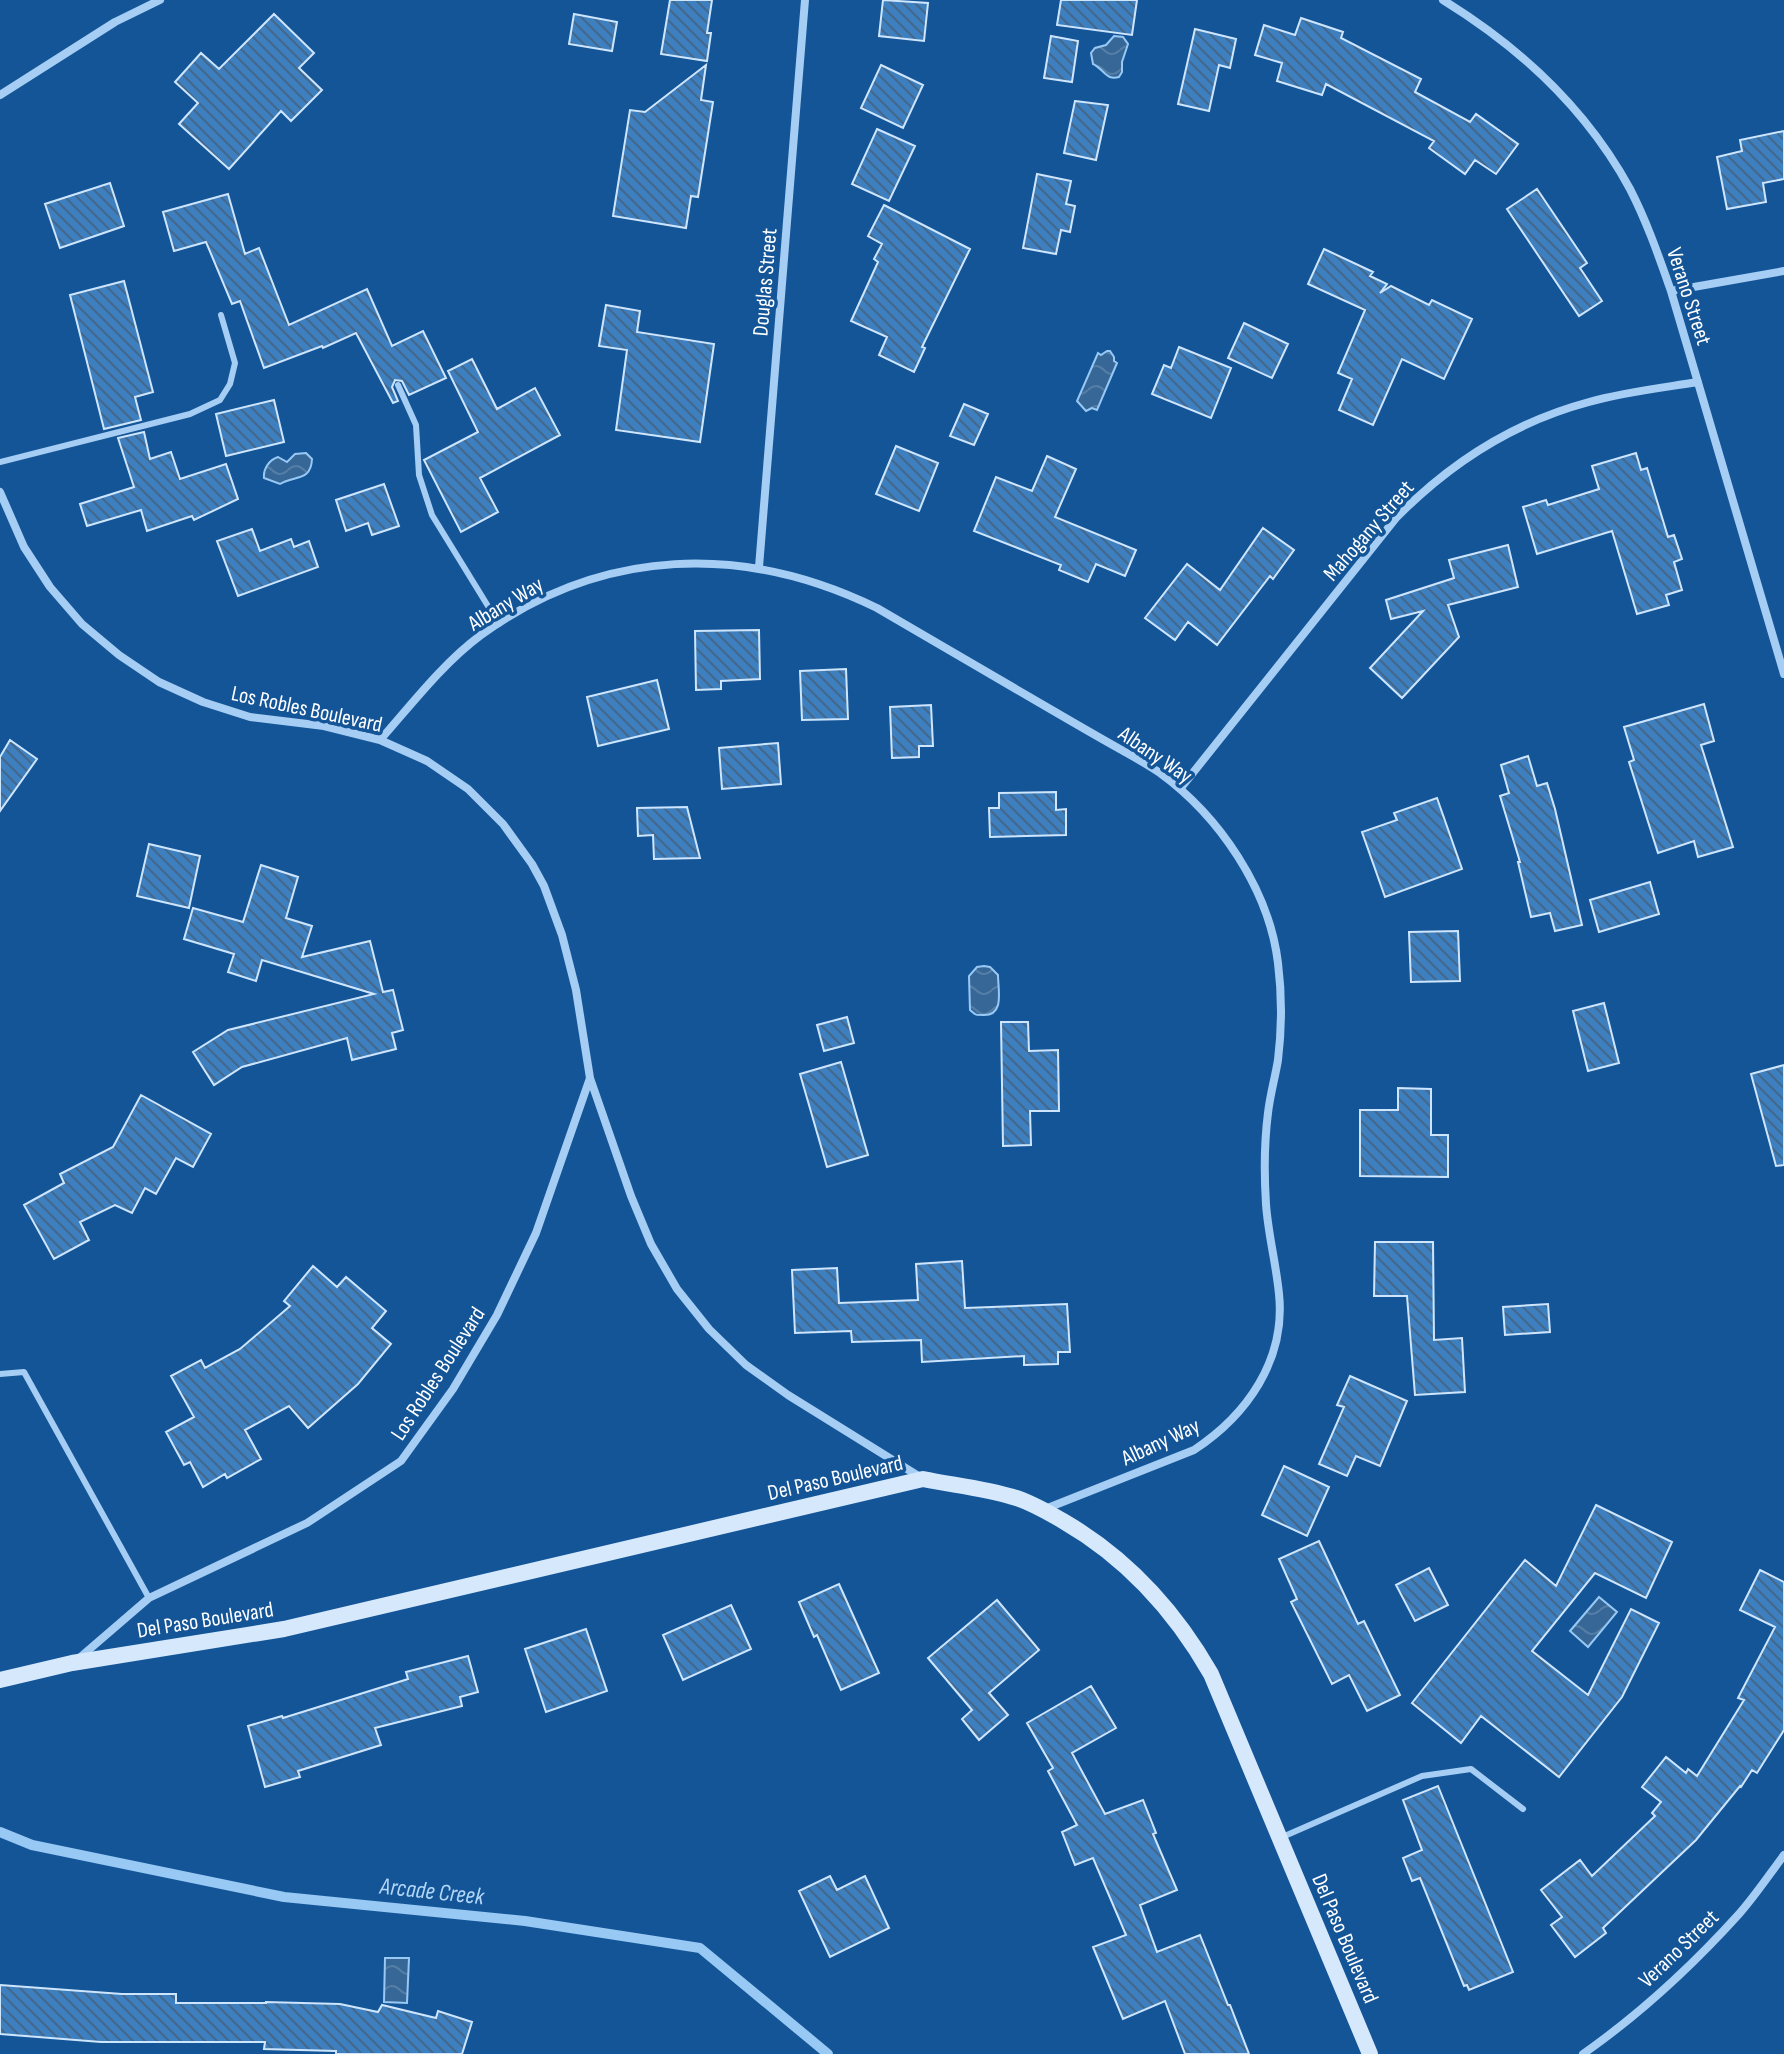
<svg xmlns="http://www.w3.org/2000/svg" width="1784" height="2054" font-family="'Sofia Sans Condensed',sans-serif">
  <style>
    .water { fill: url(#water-waves); stroke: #98c9f5; stroke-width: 2 }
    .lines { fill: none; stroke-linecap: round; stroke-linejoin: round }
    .stream { stroke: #98c9f5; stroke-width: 10 }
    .building { fill: url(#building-back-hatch); stroke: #cee6fd; stroke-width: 2 }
    .lane { stroke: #a6cdf3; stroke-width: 6 }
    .street { stroke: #a6cdf3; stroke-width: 8 }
    .secondary { stroke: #d5e8fc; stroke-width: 16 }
    .labels { text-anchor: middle; stroke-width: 7; stroke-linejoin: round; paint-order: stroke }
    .street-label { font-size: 22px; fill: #fff; stroke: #145598 }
    .water-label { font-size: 24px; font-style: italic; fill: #b2d7f9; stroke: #145598 }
  </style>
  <defs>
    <pattern id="water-waves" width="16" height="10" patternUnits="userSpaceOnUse" patternTransform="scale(2)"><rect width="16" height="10" fill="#376797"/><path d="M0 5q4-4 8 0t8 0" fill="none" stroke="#557ea7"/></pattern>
    <pattern id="building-back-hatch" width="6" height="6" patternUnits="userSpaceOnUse" patternTransform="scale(2)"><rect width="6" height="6" fill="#3d7fbf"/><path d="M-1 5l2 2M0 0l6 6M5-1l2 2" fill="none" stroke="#44688b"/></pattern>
  </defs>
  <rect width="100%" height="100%" fill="#145598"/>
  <path class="water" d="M 1114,36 L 1123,37 L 1128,44 L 1122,62 L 1122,72 L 1119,77 C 1106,81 1104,69 1093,64 L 1091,53 L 1095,48 L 1106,45 Z
    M 1107,351 L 1110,351 L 1114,357 L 1114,361 L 1117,363 L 1097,410 L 1092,408 L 1086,411 L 1077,401 L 1098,353 L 1101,355 Z
    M 306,453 L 312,459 C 311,482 294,475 280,484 L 264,478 C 263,469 269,460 278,457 L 287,462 L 295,454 Z
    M 984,966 L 990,967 L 998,975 C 998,990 1005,1016 983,1015 C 974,1015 976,1015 970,1010 L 969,976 L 977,967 Z
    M 1599,1597 L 1617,1612 L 1588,1647 L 1570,1631 Z
    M 385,1958 L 409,1958 L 407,2003 L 384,2002 Z"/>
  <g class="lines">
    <path class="stream" d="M 0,1832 L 32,1845 L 284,1897 L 525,1921 L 700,1948 L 828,2054"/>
  </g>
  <path class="building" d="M 670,0 L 712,0 L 707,33 L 711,33 L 707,61 L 661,54 Z
    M 883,0 L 928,3 L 924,41 L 879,36 Z
    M 1061,0 L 1137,0 L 1132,35 L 1057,25 Z
    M 274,14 L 314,53 L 299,68 L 322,90 L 291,121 L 281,111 L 229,169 L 179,124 L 198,103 L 175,82 L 201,53 L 219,69 Z
    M 574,14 L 617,22 L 612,51 L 569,44 Z
    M 1301,18 L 1343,32 L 1341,38 L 1421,79 L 1415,92 L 1470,122 L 1476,114 L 1518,144 L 1496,174 L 1475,160 L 1465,174 L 1429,148 L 1434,141 L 1326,84 L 1322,95 L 1277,81 L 1282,63 L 1255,55 L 1264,25 L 1295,35 Z
    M 1195,29 L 1236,39 L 1230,68 L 1219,65 L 1209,111 L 1178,104 Z
    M 1051,36 L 1078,41 L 1072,82 L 1044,78 Z
    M 706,65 L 701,100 L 713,102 L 698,197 L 691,196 L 686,228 L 613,216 L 630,110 L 645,112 Z
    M 881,65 L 923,85 L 903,128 L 861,108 Z
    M 1075,101 L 1108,105 L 1096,160 L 1064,153 Z
    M 877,129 L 915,146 L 889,201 L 852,184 Z
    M 1784,131 L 1784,179 L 1763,183 L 1766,202 L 1727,209 L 1717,157 L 1742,151 L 1740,140 Z
    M 1037,174 L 1071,181 L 1066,204 L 1075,206 L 1070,232 L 1061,230 L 1056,254 L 1023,248 Z
    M 110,183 L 124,226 L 60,248 L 45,204 Z
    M 1537,189 L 1587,263 L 1580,268 L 1602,301 L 1579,316 L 1507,209 Z
    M 228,194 L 245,254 L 259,248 L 289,325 L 367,289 L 392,346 L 423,331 L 446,378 L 409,395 L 402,381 L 395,380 L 392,387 L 398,401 L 393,403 L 356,333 L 323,348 L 322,346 L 264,368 L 240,301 L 232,304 L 206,242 L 174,251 L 163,212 Z
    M 884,205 L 970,249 L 922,347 L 925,348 L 914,372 L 879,355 L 887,337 L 851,321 L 878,262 L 874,259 L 882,244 L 868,236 Z
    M 1324,249 L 1373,272 L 1370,276 L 1387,284 L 1380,293 L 1391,286 L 1429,305 L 1432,300 L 1472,319 L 1444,379 L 1402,359 L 1373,425 L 1339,410 L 1352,379 L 1338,373 L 1365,310 L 1308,284 Z
    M 124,281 L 153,392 L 135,397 L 141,420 L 104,429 L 70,295 Z
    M 606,305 L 640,311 L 637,332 L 714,344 L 700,442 L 616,430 L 627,350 L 599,346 Z
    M 1244,323 L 1288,344 L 1272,378 L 1228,358 Z
    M 1179,347 L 1231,368 L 1211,418 L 1152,394 L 1164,365 L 1171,368 Z
    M 472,359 L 497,409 L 535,388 L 560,435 L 480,478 L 498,512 L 461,532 L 424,460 L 478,432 L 448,371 Z
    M 274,400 L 284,442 L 226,456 L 216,414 Z
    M 964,404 L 988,414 L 974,445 L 950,436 Z
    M 144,432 L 150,459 L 171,452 L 180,479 L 226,464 L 238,499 L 194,520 L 192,516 L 147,531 L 141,510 L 87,526 L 80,504 L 134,487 L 118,438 Z
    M 896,446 L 938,463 L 919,511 L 876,494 Z
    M 1636,453 L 1641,470 L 1647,468 L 1668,537 L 1674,535 L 1682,559 L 1674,562 L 1682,590 L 1666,595 L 1669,605 L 1637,614 L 1612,531 L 1537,554 L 1523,507 L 1546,500 L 1548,505 L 1599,489 L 1592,466 Z
    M 1047,456 L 1076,469 L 1055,517 L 1136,550 L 1125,576 L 1096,564 L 1088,582 L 1059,570 L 1061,565 L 974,531 L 996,477 L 1032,491 Z
    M 384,484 L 399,526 L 372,535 L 368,523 L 346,531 L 336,500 Z
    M 1263,528 L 1294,550 L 1273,579 L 1270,576 L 1217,645 L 1188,622 L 1175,640 L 1145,618 L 1187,564 L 1220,590 Z
    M 252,529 L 260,551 L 291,539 L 294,547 L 309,541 L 318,567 L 238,596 L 217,541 Z
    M 1508,545 L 1518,587 L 1448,605 L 1459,637 L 1402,698 L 1370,668 L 1423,611 L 1391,619 L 1386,600 L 1454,578 L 1449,560 Z
    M 759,630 L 760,679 L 721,681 L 721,689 L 696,690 L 695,631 Z
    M 846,669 L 848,719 L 802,720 L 800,671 Z
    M 657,680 L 669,729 L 598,746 L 587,697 Z
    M 1704,704 L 1714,741 L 1701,745 L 1733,847 L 1698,857 L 1694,841 L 1658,853 L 1629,762 L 1634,760 L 1624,727 Z
    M 931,705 L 933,746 L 919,746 L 919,757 L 892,758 L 890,707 Z
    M 10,740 L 37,759 L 0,811 L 0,757 Z
    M 778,743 L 781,784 L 722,789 L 719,748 Z
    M 1528,756 L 1537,786 L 1547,783 L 1555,809 L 1582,925 L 1555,931 L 1550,913 L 1531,917 L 1518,862 L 1520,862 L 1500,796 L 1509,793 L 1501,765 Z
    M 1056,792 L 1056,810 L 1066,809 L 1066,835 L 990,837 L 989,808 L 999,808 L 999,793 Z
    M 1437,798 L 1462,869 L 1385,897 L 1362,832 L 1397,820 L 1394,813 Z
    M 687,807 L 700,858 L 654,859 L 653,835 L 638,836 L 637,808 Z
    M 149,844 L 200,856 L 189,908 L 137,896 Z
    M 261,865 L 298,877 L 286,918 L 312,926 L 302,957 L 370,941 L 383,992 L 393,990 L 403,1030 L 392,1033 L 396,1049 L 352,1060 L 347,1038 L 242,1067 L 214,1085 L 193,1052 L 228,1030 L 374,994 L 262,960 L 256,981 L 228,972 L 234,954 L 184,939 L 193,908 L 243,922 Z
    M 1650,882 L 1659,914 L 1599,932 L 1590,900 Z
    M 1458,931 L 1460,981 L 1411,982 L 1409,932 Z
    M 1604,1003 L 1619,1063 L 1588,1071 L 1573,1011 Z
    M 847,1017 L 854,1043 L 824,1051 L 817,1025 Z
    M 1001,1022 L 1028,1022 L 1029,1051 L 1058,1050 L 1059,1111 L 1030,1111 L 1031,1145 L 1003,1146 Z
    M 841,1062 L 868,1155 L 827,1167 L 800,1074 Z
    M 1784,1065 L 1784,1165 L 1776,1166 L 1751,1074 Z
    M 1398,1088 L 1431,1089 L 1431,1135 L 1448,1135 L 1448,1177 L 1360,1176 L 1360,1110 L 1398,1110 Z
    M 141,1095 L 211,1134 L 193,1167 L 176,1158 L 156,1194 L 145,1188 L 132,1213 L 115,1205 L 80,1222 L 89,1240 L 54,1259 L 24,1205 L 64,1183 L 60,1174 L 113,1147 Z
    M 1375,1242 L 1433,1242 L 1434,1340 L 1462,1338 L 1465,1392 L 1415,1395 L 1407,1296 L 1374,1296 Z
    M 962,1261 L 965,1308 L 1067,1304 L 1070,1352 L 1058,1352 L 1058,1364 L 1024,1365 L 1024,1356 L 922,1362 L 921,1340 L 852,1342 L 851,1331 L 795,1333 L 792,1270 L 837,1268 L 839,1303 L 918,1300 L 916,1264 Z
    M 313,1266 L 337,1287 L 346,1277 L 386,1311 L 372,1328 L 391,1344 L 358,1384 L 308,1428 L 289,1406 L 245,1430 L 261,1459 L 227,1478 L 225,1474 L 203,1487 L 190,1462 L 184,1465 L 166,1432 L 194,1417 L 171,1376 L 201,1360 L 205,1368 L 240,1349 L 290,1306 L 284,1301 Z
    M 1548,1304 L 1550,1332 L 1505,1335 L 1503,1307 Z
    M 1350,1376 L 1407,1401 L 1380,1466 L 1356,1456 L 1347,1476 L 1319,1464 L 1344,1407 L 1337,1405 Z
    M 1284,1466 L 1329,1487 L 1307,1536 L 1262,1515 Z
    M 1596,1505 L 1672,1542 L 1646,1598 L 1595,1573 L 1532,1651 L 1588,1695 L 1631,1609 L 1659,1623 L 1622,1697 L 1559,1777 L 1481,1716 L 1461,1743 L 1412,1703 L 1525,1560 L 1556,1586 Z
    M 1319,1541 L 1358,1624 L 1364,1621 L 1400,1695 L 1367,1711 L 1349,1675 L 1332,1684 L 1291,1602 L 1297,1599 L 1279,1559 Z
    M 1429,1568 L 1448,1605 L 1415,1621 L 1396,1585 Z
    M 1760,1570 L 1784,1582 L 1784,1730 L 1757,1773 L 1752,1770 L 1741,1787 L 1740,1786 L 1696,1840 L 1603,1928 L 1606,1933 L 1575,1957 L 1551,1925 L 1562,1917 L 1541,1890 L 1580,1860 L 1592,1876 L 1655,1816 L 1652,1813 L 1661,1802 L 1642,1787 L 1666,1757 L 1686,1773 L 1688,1769 L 1697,1776 L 1744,1700 L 1738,1698 L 1775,1627 L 1740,1610 Z
    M 839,1584 L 879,1673 L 841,1690 L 817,1635 L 814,1637 L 799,1602 Z
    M 997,1600 L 1039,1650 L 989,1693 L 1008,1715 L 979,1740 L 962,1719 L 972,1710 L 928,1658 Z
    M 731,1605 L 751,1649 L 683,1680 L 663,1635 Z
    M 586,1629 L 607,1691 L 546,1712 L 525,1649 Z
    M 468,1656 L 478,1692 L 460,1697 L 462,1706 L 375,1728 L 381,1745 L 298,1771 L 300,1777 L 265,1787 L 248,1726 L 282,1716 L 283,1718 L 408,1679 L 406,1672 Z
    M 1091,1686 L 1116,1728 L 1072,1753 L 1105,1814 L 1143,1800 L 1156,1833 L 1153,1834 L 1177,1890 L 1140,1905 L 1157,1952 L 1200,1935 L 1228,2005 L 1230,2005 L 1249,2054 L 1185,2054 L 1165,2001 L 1123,2019 L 1093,1947 L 1126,1935 L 1093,1858 L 1075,1865 L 1062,1832 L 1077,1825 L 1048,1771 L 1053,1768 L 1027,1723 Z
    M 1438,1786 L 1513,1972 L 1469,1990 L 1467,1985 L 1464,1986 L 1420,1878 L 1412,1881 L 1403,1858 L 1422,1850 L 1403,1800 Z
    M 830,1876 L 837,1890 L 865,1876 L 889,1928 L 830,1957 L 799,1891 Z
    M 0,1985 L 122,1994 L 176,1994 L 176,2003 L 266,2003 L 266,2002 L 340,2004 L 378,2012 L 382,2005 L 436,2018 L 438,2011 L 472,2022 L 462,2054 L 336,2054 L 336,2051 L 264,2049 L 265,2042 L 101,2042 L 0,2034 Z"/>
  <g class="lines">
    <path class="lane" d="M 398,385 L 416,425 L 419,475 L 432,515 L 499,624
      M 0,462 L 190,414 L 220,400 L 230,384 L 235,363 L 221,315
      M 0,1374 L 24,1372 L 149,1598
      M 1280,1838 L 1422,1776 L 1471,1769 L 1523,1809"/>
    <path class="street" d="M 1443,0 C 1521,48 1586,108 1630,189 C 1647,222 1659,257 1671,291 L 1784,674
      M 0,95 L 115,22 L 160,0
      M 1671,291 L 1784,271
      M 0,492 L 24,547 L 50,587 L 82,624 L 119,655 L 159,682 L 203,702 L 250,717 L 324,726 L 380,740 L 427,761 L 468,789 L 503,824 L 532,864 L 544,886 L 562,935 L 576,990 L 590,1078 L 536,1233 L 497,1315 L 453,1389 L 401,1461 L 307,1523 L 149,1598 L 77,1660
      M 759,567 L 805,0
      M 380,740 C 412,704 442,664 481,635 C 603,547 744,543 877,608 C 933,641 989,673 1045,706 C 1069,720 1093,734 1118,748 C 1132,756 1147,764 1160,773 C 1219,816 1269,889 1278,963 C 1282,995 1282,1027 1278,1060 C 1275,1078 1270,1095 1268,1113 C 1264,1144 1264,1173 1266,1204 C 1268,1234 1276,1263 1279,1294 C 1286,1360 1247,1415 1194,1450 L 1045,1509
      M 1180,789 L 1396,518 C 1450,463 1514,422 1589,402 C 1624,392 1661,388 1698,382
      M 590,1078 L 631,1196 L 651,1244 L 677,1289 L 709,1329 L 746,1365 L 788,1395 L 920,1477
      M 1583,2054 C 1640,2014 1692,1966 1739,1914 C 1755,1896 1769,1875 1784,1855"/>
    <path class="secondary" d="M 0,1680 L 72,1663 L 284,1629 L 923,1479 C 952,1485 984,1488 1013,1497 C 1031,1502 1047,1512 1063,1521 C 1127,1558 1175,1611 1211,1674 L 1370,2054"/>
  </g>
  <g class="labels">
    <g class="street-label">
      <text transform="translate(764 282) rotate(-85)" y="8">Douglas Street</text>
      <text transform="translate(1690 296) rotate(72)" y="8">Verano Street</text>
      <text transform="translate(1368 530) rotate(-49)" y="8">Mahogany Street</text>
      <text transform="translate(505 603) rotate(-31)" y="8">Albany Way</text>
      <text transform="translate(307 708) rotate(12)" y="8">Los Robles Boulevard</text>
      <text transform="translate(1156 754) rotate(34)" y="8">Albany Way</text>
      <text transform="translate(437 1373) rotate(-57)" y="8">Los Robles Boulevard</text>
      <text transform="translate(1160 1441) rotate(-25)" y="8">Albany Way</text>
      <text transform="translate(835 1477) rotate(-13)" y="8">Del Paso Boulevard</text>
      <text transform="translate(205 1619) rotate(-9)" y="8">Del Paso Boulevard</text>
      <text transform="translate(1346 1938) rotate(67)" y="8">Del Paso Boulevard</text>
      <text transform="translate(1678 1948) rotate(-44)" y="8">Verano Street</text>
    </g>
    <g class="water-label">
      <text transform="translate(432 1891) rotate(6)" y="8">Arcade Creek</text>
    </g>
  </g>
</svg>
